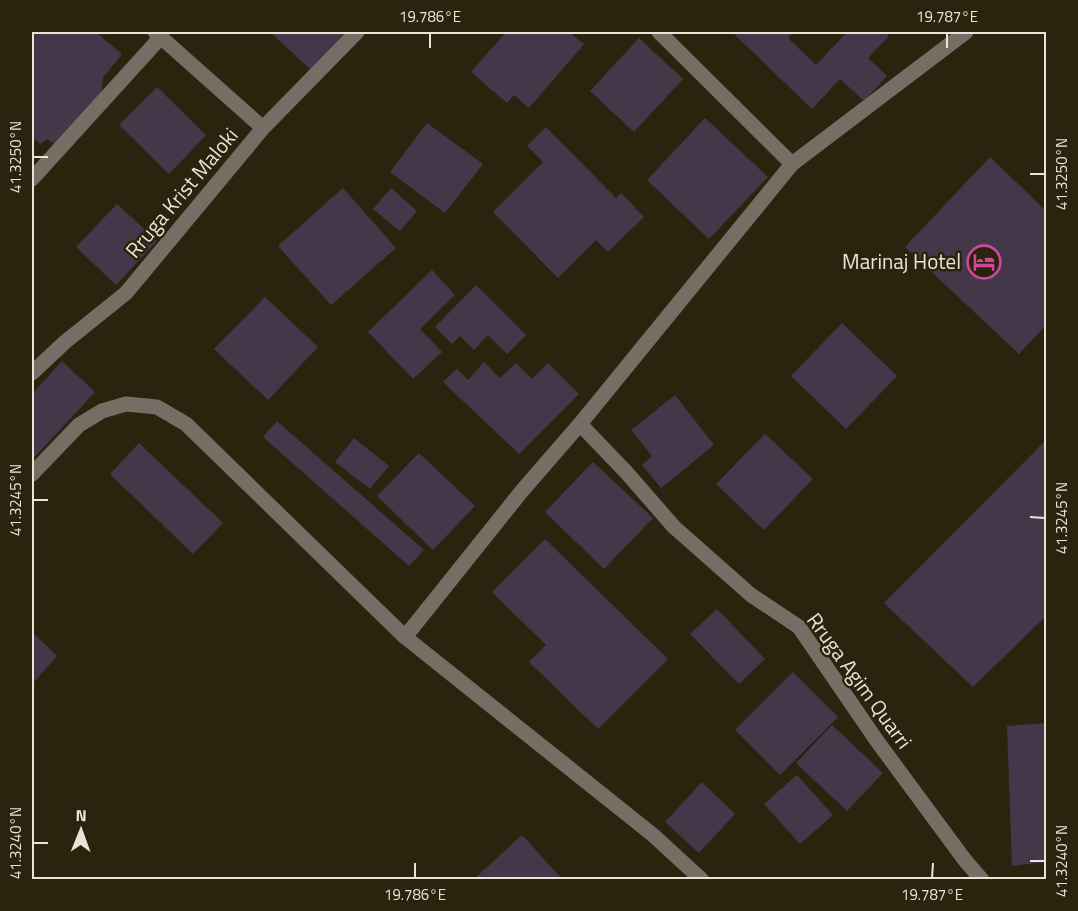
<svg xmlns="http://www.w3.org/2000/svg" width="1078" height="911" font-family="'Titillium Web',sans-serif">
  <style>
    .building { fill: #45374a }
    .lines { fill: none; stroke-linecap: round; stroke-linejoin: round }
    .minor { stroke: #766d65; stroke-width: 15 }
    .ticks { fill: none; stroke: #e8e5d7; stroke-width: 2 }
    .labels { text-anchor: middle; stroke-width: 5; stroke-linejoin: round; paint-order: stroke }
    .street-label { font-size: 21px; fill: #e8e5d7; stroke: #2a240e }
    .poi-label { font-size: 21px; fill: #e8e5d7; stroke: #2a240e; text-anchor: end }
    .neatline { fill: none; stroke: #e8e5d7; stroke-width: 2 }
    .ticks-label { font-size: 15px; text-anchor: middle; fill: #e8e5d7 }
  </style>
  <rect width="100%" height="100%" fill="#2a240e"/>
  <path class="building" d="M 32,32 L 96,32 L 122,54 L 103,78 L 101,95 L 55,144 L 47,139 L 40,144 L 32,137 Z
    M 270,32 L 347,32 L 311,70 Z
    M 506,32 L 569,32 L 584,44 L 529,108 L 514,95 L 507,103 L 471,72 Z
    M 732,32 L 794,32 L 788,38 L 816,65 L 847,32 L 885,32 L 889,36 L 868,58 L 887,76 L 864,101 L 840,79 L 812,109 Z
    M 639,38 L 683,79 L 634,132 L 590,91 Z
    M 157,87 L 206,135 L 169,174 L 119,125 Z
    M 705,118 L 768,177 L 709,239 L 647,180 Z
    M 427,123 L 483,164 L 445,213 L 390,172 Z
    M 546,127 L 616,198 L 621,193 L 644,217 L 608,252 L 596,240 L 558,278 L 493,212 L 543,162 L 527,146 Z
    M 990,157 L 1046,211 L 1046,325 L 1019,354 L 905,247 Z
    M 343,188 L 396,248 L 331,305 L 278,246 Z
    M 391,188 L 417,211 L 400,231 L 373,209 Z
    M 117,204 L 157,241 L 116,285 L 76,247 Z
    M 432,270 L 455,295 L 420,329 L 442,352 L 413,379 L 368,332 Z
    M 476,285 L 526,335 L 507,354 L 488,335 L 474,350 L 460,336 L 452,344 L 435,327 Z
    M 265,297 L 318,347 L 268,400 L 214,349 Z
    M 842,323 L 897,376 L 846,429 L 791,376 Z
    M 62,361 L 95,392 L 32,460 L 32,394 Z
    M 484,362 L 500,378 L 516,363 L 532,379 L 548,363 L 579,394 L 519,454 L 443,382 L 457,369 L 468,380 Z
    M 675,395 L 714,445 L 661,488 L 642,465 L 652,456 L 631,430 Z
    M 277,421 L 424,550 L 409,566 L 263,437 Z
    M 765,434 L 813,479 L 764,530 L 716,484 Z
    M 354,438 L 389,466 L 370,489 L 335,462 Z
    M 1046,440 L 1046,616 L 973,687 L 884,603 Z
    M 139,443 L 223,523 L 193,554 L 110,474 Z
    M 419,453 L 475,506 L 433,550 L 377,496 Z
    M 593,462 L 653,518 L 604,569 L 545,512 Z
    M 545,539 L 668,659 L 598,729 L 529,662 L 546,645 L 492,592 Z
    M 717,609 L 765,659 L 739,684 L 690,634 Z
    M 32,632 L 57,656 L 32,684 Z
    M 793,672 L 838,717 L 780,775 L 735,730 Z
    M 1046,723 L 1046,862 L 1012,866 L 1007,726 Z
    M 832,725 L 883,773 L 847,811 L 796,763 Z
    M 797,775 L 833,815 L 800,844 L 764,804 Z
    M 702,782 L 735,814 L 699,853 L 665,822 Z
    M 522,835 L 563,880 L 473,880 Z"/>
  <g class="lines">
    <path class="minor" d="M 155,32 L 263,128
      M 659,32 L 792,164
      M 32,179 L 161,37
      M 32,373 L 65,342 L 126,293 L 263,128 L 357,32
      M 580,424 L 627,473 L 674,527 L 751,595 L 799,627 L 877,741 L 964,859 L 982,880
      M 32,474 L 79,425 L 102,411 L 126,404 L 157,407 L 186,424 L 405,637 L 653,835 L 702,880
      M 405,637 L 521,492 L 580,424 L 792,164 L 966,32"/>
  </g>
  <path class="ticks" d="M 430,48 L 430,33M 947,48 L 947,33M 33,157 L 48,157M 1030,174 L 1045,174M 33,500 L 48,500M 1030,517 L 1045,518M 33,843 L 48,843M 1030,861 L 1045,861M 415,878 L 415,863M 932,878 L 933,863"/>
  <defs>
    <symbol id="hotel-ring" viewBox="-11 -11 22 22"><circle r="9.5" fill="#2a240e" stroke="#d1479c" stroke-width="1.5"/><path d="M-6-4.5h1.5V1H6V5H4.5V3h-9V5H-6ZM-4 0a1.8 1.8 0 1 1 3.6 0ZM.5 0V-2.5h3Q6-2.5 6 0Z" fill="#d1479c"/></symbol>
  </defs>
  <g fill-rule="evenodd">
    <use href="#hotel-ring" x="965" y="243" width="38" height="38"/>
  </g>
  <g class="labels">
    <g class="street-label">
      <text transform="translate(182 193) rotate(-50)" y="7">Rruga Krist Maloki</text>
      <text transform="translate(859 681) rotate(54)" y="7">Rruga Agim Quarri</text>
    </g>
    <g class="poi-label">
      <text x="961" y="269">Marinaj Hotel</text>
    </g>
  </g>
  <rect width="1078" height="911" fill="none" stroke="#2a240e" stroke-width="66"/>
  <g transform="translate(81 830) rotate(1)" stroke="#2a240e" stroke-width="4.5" paint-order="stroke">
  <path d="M0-4.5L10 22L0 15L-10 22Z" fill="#e8e5d7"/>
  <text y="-9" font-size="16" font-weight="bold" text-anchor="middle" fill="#e8e5d7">N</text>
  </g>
  <rect x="33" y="33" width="1012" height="845" class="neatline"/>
  <g class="ticks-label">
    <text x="430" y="22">19.786°E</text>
    <text x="947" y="22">19.787°E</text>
    <text transform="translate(16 157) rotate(-90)" y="5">41.3250°N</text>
    <text transform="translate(1062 174) rotate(-90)" y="5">41.3250°N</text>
    <text transform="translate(16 500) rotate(-90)" y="5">41.3245°N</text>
    <text transform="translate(1062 518) rotate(-90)" y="5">41.3245°N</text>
    <text transform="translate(16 843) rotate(-90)" y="5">41.3240°N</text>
    <text transform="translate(1062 861) rotate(-90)" y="5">41.3240°N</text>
    <text x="415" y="900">19.786°E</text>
    <text x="932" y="900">19.787°E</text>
  </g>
</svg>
